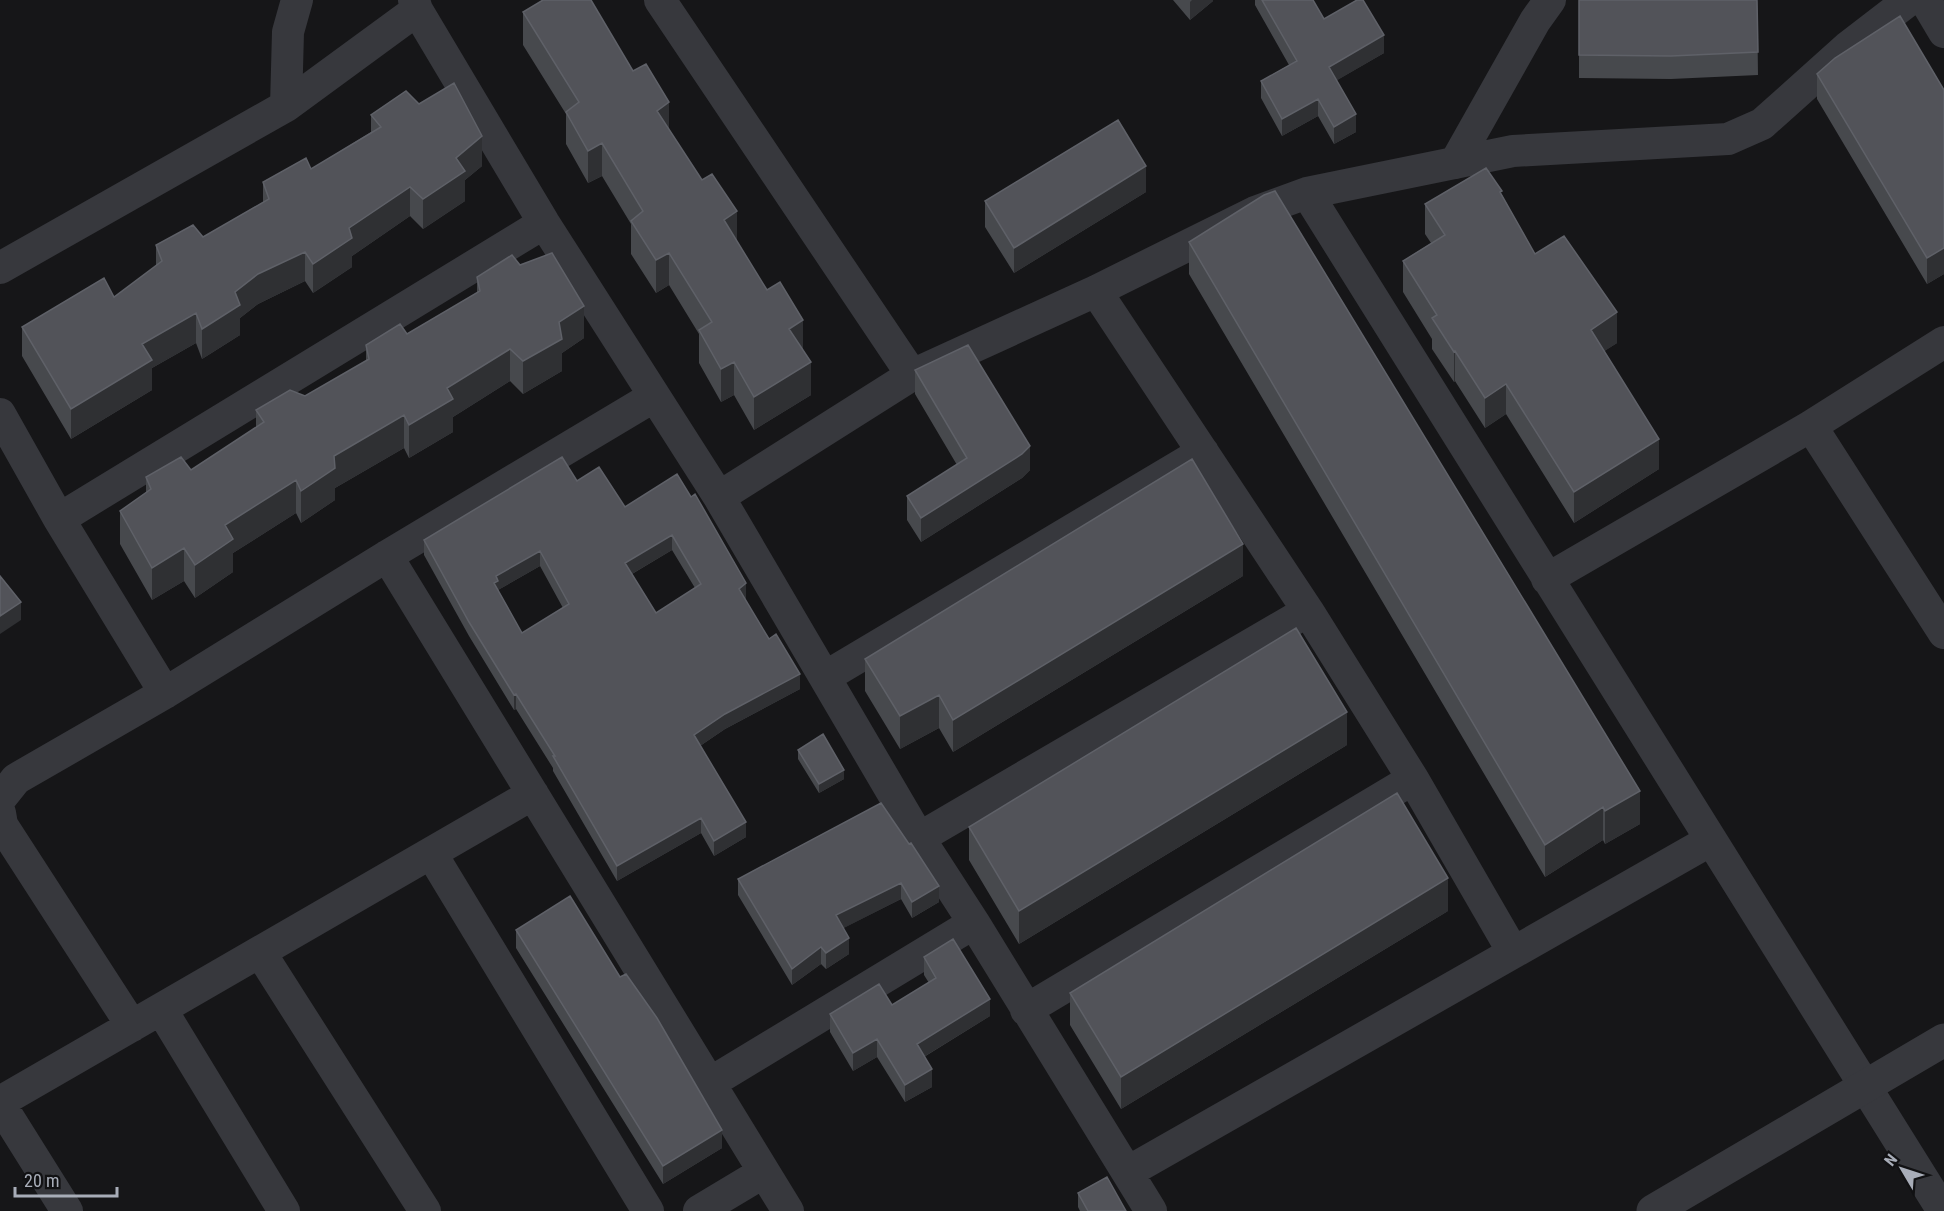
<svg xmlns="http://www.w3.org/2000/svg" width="1944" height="1211" font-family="'Roboto Condensed',sans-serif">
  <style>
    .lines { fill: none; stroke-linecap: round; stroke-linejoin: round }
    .minor { stroke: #37383d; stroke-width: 32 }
    .tertiary { stroke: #37383d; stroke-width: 33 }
    .wall { fill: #47494d; fill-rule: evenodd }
    .shaded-wall { fill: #2f3033 }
    .building { fill: #525359; stroke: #5f6168; stroke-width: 1.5; fill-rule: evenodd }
  </style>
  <rect width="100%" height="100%" fill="#161618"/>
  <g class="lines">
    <path class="minor" d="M 414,0 L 417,10 L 544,223 L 719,497 L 919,838 L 974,923 L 1151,1211
      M 660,0 L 912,375
      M 1925,0 L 1944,32
      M 286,106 L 288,32 L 297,0
      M 1455,163 L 1535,21 L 1550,0
      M 1307,193 L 1943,1211
      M 0,268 L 286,106 L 417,10
      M 1096,291 L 1308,611 L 1413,779 L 1513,952
      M 0,414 L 59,519 L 165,693
      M 1811,426 L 1944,633
      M 719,497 L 912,375 L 1096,291 L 1255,212 L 1307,193 L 1513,151 L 1728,139 L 1762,124 L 1848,47 L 1909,0
      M 59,519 L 544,223
      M 387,556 L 788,1211
      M 1547,579 L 1811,426 L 1944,342
      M 825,677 L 1203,452
      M 0,799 L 16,779 L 165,693 L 387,556 L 653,397
      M 0,813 L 2,825 L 132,1026
      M 919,838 L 1308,611
      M 431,853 L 648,1211
      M 260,952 L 425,1211
      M 161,1009 L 284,1211
      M 1026,1010 L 1413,779
      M 710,1083 L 974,923
      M 0,1102 L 533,794
      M 0,1104 L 67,1211
      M 1128,1172 L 1711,840
      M 699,1211 L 764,1172"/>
    <path class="tertiary" d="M 1653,1211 L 1944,1040"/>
  </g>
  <path class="wall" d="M 1173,0 L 1213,0 L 1213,1 L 1190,20 Z
    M 1255,0 L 1313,0 L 1324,19 L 1384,53 L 1337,80 L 1356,132 L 1334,144 L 1318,116 L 1282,136 L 1261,98 L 1261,81 L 1289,65 L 1255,5 Z
    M 1579,0 L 1757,0 L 1758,75 L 1671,79 L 1579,78 Z
    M 523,12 L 633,71 L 803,350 L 811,395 L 754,430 L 734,395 L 721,402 L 699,363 L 699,334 L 669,285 L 656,293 L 631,254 L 631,224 L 602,176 L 588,183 L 566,144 L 566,114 L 523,45 Z
    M 1817,74 L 1944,90 L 1944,274 L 1927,284 L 1817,99 Z
    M 371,115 L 482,166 L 465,180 L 465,201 L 423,229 L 410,216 L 352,256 L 352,267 L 313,293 L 305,281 L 258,304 L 240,318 L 240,335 L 202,359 L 196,343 L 152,368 L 152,390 L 71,439 L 22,356 L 22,327 L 114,297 L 156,266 L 156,245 L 203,237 L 263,202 L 263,182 L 311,169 L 371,132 Z
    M 1146,192 L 1014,273 L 985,227 L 985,201 Z
    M 1502,195 L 1535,254 L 1617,343 L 1604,351 L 1659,469 L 1574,523 L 1506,414 L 1485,428 L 1455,381 L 1454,382 L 1432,349 L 1432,339 L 1403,292 L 1403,261 L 1431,243 L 1425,234 L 1425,204 Z
    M 1189,242 L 1640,824 L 1605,844 L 1603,840 L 1545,877 L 1189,274 Z
    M 477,277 L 584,338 L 562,353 L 562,371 L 523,394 L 510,381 L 453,417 L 453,432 L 409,458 L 404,448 L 335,488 L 335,500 L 301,523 L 296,513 L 233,553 L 233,572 L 195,598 L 184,581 L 152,600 L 120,544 L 120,511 L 146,493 L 146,477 L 191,470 L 256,427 L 256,410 L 305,396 L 366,361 L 366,345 L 407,334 L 477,293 Z
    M 915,370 L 1030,470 L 1022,478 L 921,542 L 907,520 L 907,496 L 957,465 L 915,394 Z
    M 677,474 L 746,598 L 745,599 L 769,639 L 800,689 L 725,729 L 700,746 L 746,837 L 714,856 L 701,833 L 617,881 L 553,771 L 553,768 L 516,709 L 514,710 L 469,636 L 424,555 L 424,540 L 577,481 L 625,507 ZM 672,550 L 695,588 L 656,613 L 632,574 ZM 540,566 L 563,608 L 522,633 L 498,590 Z
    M 1243,576 L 953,752 L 939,728 L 900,749 L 865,691 L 865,659 Z
    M 1347,745 L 1019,944 L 969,860 L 969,827 Z
    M 798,750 L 844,779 L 819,793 L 798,759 Z
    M 909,844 L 939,902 L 912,918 L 901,899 L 843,928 L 849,954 L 826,969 L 821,964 L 792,985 L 738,895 L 738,879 Z
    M 1448,911 L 1121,1109 L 1070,1025 L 1070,993 Z
    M 516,930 L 722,1148 L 663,1184 L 516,948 Z
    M 924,957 L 990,1016 L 924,1057 L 932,1087 L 905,1102 L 877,1057 L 853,1071 L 830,1032 L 830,1014 L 892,1005 L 929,983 L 924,975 Z
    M 1078,1193 L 1126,1211 L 1080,1211 L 1078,1207 Z"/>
  <path class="shaded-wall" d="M 1192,0 L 1213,0 L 1213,1 L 1190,20 L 1190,2 Z
    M 1384,35 L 1384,53 L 1329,85 L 1329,67 Z
    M 1318,99 L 1318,116 L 1282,136 L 1282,119 Z
    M 669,102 L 669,135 L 657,111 Z
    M 1356,114 L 1356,132 L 1334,144 L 1334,127 Z
    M 482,136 L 482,166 L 465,180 L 465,201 L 423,229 L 423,199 L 456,158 Z
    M 602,143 L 602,176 L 588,183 L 588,151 Z
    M 1146,166 L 1146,192 L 1014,273 L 1014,248 Z
    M 410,187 L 410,216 L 352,256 L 352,267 L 313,293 L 313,264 L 349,228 Z
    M 737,211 L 737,243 L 724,220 Z
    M 1944,248 L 1944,274 L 1927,284 L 1927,258 Z
    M 305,252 L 305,281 L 258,304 L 240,318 L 240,335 L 202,359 L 202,329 L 235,292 L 258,274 Z
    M 669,253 L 669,285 L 656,293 L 656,260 Z
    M 584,306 L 584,338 L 562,353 L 562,371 L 523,394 L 523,361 L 559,322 Z
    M 1617,312 L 1617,343 L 1591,360 L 1591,330 Z
    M 196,313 L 196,343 L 152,368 L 152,390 L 71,439 L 71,409 L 142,344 Z
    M 803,320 L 803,353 L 789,329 Z
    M 510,349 L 510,381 L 453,417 L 453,432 L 409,458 L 409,425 L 447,388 Z
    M 1455,351 L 1455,381 L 1454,382 L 1454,352 Z
    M 734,362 L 734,395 L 721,402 L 721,369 Z
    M 811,362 L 811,395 L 754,430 L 754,397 Z
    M 1506,384 L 1506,414 L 1485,428 L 1485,398 Z
    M 404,415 L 404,448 L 335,488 L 335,500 L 301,523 L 301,491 L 334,456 Z
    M 1659,439 L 1659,469 L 1574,523 L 1574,492 Z
    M 1030,446 L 1030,470 L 1022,478 L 921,542 L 921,518 Z
    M 296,480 L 296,513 L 233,553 L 233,572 L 195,598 L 195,565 L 225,525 Z
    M 672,535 L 672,550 L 625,578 L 625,563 Z
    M 1243,544 L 1243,576 L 953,752 L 953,720 Z
    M 184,548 L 184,581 L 152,600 L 152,568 Z
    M 540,551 L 540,566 L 498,590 L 494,583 L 496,576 Z
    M 746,583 L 746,598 L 739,604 L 739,589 Z
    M 21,602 L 21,620 L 0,634 L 0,616 Z
    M 800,674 L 800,689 L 725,729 L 694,750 L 694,735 L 725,714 Z
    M 516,694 L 516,709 L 514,710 L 514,695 Z
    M 939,695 L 939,728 L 900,749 L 900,716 Z
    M 1347,712 L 1347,745 L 1019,944 L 1019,911 Z
    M 844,770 L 844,779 L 819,793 L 819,784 Z
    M 1640,791 L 1640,824 L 1605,844 L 1605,811 Z
    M 1603,807 L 1603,840 L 1545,877 L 1545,845 Z
    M 701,818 L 701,833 L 617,881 L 617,866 Z
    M 746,822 L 746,837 L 714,856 L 714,841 Z
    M 1448,878 L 1448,911 L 1121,1109 L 1121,1077 Z
    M 901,883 L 901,899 L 836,932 L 836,915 Z
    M 939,886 L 939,902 L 912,918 L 912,902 Z
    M 849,938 L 849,954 L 826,969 L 826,953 Z
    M 821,947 L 821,964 L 792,985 L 792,969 Z
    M 990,999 L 990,1016 L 917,1061 L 917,1044 Z
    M 877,1039 L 877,1057 L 853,1071 L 853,1053 Z
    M 932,1069 L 932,1087 L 905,1102 L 905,1085 Z
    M 722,1130 L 722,1148 L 663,1184 L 663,1166 Z"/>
  <path class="building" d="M 543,0 L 591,0 L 633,71 L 646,64 L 669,102 L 657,111 L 702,180 L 712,174 L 737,211 L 724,220 L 767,290 L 780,282 L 803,320 L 789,329 L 811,362 L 754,397 L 734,362 L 721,369 L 699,330 L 712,322 L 669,253 L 656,260 L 631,221 L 643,211 L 602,143 L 588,151 L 566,112 L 579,102 L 523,12 Z
    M 1262,0 L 1313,0 L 1324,19 L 1357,0 L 1363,0 L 1384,35 L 1329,67 L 1356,114 L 1334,127 L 1318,99 L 1282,119 L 1261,81 L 1297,61 Z
    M 1579,0 L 1757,0 L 1758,52 L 1671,56 L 1579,55 Z
    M 1900,16 L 1944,90 L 1944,248 L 1927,258 L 1817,74 L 1835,58 Z
    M 454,83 L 482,136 L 456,158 L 465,171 L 423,199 L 410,187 L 349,228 L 352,238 L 313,264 L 305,252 L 258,274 L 235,292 L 240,305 L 202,329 L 196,313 L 142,344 L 152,360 L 71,409 L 22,327 L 104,278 L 114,297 L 162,261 L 156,245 L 193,225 L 203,237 L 269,199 L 263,182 L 306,158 L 311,169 L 381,127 L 371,115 L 406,91 L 419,104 Z
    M 1118,120 L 1146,166 L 1014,248 L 985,201 Z
    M 1486,168 L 1502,191 L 1500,192 L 1535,254 L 1564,236 L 1617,312 L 1591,330 L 1659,439 L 1574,492 L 1506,384 L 1485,398 L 1455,351 L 1454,352 L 1432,318 L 1437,315 L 1403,261 L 1445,235 L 1425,204 Z
    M 1275,191 L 1640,791 L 1605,811 L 1603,807 L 1545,845 L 1189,242 L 1264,195 Z
    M 552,253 L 584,306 L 559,322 L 562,339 L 523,361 L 510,349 L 447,388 L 453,399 L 409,425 L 404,415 L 334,456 L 335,468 L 301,491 L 296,480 L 225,525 L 233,539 L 195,565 L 184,548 L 152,568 L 120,511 L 151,489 L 146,477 L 181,457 L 191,470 L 264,422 L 256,410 L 290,390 L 305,396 L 369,359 L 366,345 L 400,324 L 407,334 L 480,291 L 477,277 L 512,255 L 520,265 Z
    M 968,345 L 1030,446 L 1022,454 L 921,518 L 907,496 L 967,458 L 915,370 Z
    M 562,457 L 577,481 L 599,467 L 625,507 L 677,474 L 691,497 L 695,494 L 746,583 L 739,589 L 769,639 L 776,634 L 800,674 L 725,714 L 694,735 L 746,822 L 714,841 L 701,818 L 617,866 L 553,756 L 555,756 L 516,694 L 514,695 L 469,622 L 424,540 ZM 672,535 L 701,584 L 656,613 L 625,563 ZM 540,551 L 569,604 L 522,633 L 494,583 L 498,581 L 496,576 Z
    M 1192,459 L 1243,544 L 953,720 L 939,695 L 900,716 L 865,659 Z
    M 0,576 L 21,602 L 0,616 Z
    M 1296,628 L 1347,712 L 1019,911 L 969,827 Z
    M 823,734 L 844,770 L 819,784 L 798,750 Z
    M 1397,793 L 1448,878 L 1121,1077 L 1070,993 Z
    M 881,803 L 909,844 L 911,843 L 939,886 L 912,902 L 901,883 L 836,915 L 849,938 L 826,953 L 821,947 L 792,969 L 738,879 Z
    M 570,896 L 620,977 L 626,974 L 657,1018 L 722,1130 L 663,1166 L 516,930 Z
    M 953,939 L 990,999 L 917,1044 L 932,1069 L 905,1085 L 877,1039 L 853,1053 L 830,1014 L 879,984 L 892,1005 L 936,978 L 924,957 Z
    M 1107,1177 L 1126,1211 L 1088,1211 L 1078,1193 Z"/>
  <g transform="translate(1902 1169) rotate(309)" stroke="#111113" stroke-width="4.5" paint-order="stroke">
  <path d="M0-4.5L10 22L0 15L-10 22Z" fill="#a8adb8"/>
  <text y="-9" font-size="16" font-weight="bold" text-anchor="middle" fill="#a8adb8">N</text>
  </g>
  <path d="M15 1187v9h102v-9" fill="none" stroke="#a8adb8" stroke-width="3"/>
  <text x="24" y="1187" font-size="18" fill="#a8adb8" stroke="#111113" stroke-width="4.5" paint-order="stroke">20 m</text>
</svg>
